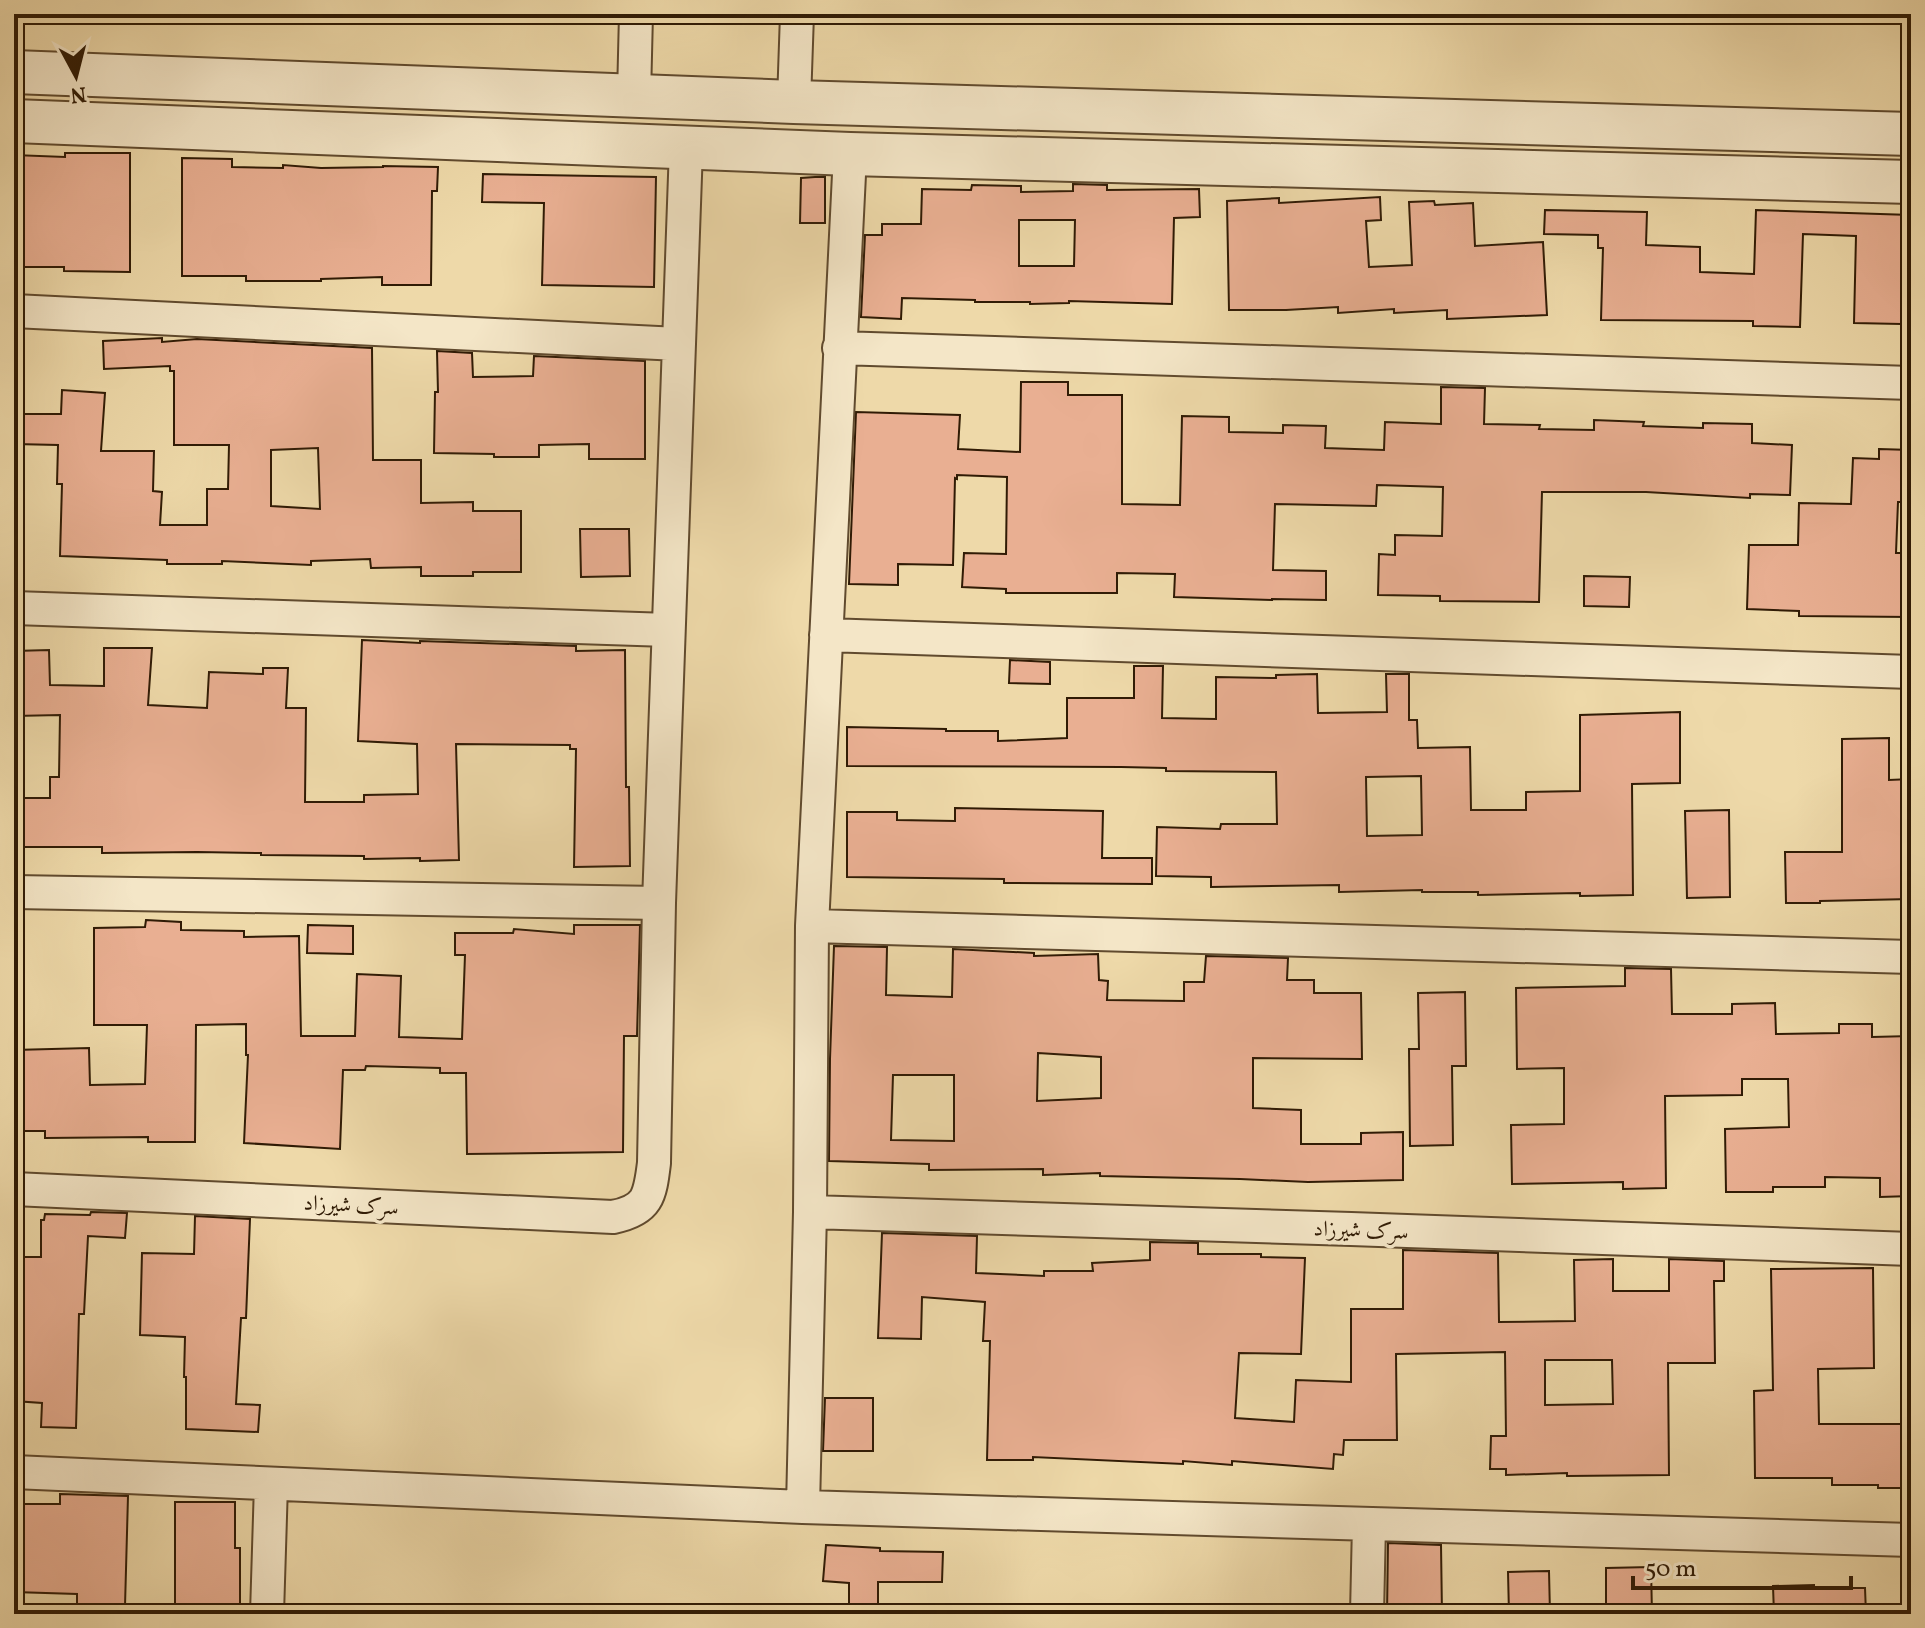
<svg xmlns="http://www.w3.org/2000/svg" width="1925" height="1628" font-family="Vollkorn,Amiri,serif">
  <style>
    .building { fill: #e9af92; stroke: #301b05; stroke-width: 2; fill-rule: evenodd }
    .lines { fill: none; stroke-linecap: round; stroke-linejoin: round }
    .minor-casing { stroke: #604a2e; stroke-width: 36 }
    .tertiary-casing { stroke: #604a2e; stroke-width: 46 }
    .minor { stroke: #f4e6c7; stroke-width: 32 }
    .tertiary { stroke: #f4e6c7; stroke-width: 42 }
    .labels { text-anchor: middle; stroke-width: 7; stroke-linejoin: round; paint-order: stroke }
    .street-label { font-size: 22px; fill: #301b05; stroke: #f4e6c7 }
  </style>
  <rect width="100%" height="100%" fill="#eed9a9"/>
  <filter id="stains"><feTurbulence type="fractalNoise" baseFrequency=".0025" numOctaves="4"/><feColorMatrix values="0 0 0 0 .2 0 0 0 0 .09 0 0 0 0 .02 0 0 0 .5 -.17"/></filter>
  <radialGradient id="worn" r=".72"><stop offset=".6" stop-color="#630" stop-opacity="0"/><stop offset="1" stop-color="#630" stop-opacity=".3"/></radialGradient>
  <path class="building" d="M 65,153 L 130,153 L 130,272 L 64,271 L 64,267 L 14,267 L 14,155 L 65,157 Z
    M 182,158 L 232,159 L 232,167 L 283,168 L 283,165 L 321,168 L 383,167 L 383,166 L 438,167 L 437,191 L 432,191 L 431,285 L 382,285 L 382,277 L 321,279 L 321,281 L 246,281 L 246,276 L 182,276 Z
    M 483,174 L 656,177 L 654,287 L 542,285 L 544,203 L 482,202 Z
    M 815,177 L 825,177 L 825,223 L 800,223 L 801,178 Z
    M 1073,184 L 1107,185 L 1107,190 L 1199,189 L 1200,217 L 1174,218 L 1172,304 L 1069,301 L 1069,303 L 1030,304 L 1030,302 L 975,302 L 975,300 L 902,298 L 901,319 L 861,317 L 865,235 L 882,235 L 882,224 L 921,224 L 922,189 L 971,190 L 972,185 L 1021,186 L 1021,192 L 1073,191 ZM 1019,220 L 1075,220 L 1074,266 L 1019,266 Z
    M 1380,197 L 1381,220 L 1366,221 L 1369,267 L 1412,265 L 1409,202 L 1434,201 L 1435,205 L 1473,203 L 1475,246 L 1543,242 L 1547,315 L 1447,319 L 1447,310 L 1394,313 L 1394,309 L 1338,313 L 1338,307 L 1286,310 L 1229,310 L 1227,201 L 1279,198 L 1279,203 Z
    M 1545,210 L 1647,212 L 1646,245 L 1700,247 L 1700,272 L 1754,274 L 1756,210 L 1911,215 L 1911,245 L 1904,245 L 1901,324 L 1854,323 L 1856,236 L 1803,234 L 1800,327 L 1753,326 L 1753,321 L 1601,320 L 1603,248 L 1598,248 L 1598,235 L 1544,234 Z
    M 162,338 L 162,342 L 197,339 L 372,348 L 373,460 L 421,460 L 421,503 L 473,502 L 473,511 L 521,511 L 521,572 L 473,572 L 473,576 L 421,576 L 421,567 L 371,568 L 370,559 L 311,561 L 311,565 L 222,561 L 222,564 L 167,564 L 167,560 L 60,556 L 62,484 L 57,484 L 58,445 L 15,444 L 16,414 L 61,414 L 62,390 L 105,393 L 101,451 L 154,451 L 153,491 L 162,492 L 160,525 L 207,525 L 207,489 L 228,489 L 229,445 L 174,445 L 174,371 L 170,371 L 170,366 L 104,369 L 103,341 ZM 318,448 L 320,509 L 271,506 L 271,450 Z
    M 437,351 L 472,353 L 473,377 L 533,376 L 534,356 L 645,361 L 645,459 L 589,459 L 589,444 L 539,445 L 539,457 L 494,457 L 494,454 L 434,453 L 435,392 L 438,392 Z
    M 1021,382 L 1068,382 L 1068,395 L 1122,395 L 1122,504 L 1180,505 L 1182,416 L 1229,417 L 1229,432 L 1283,433 L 1283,425 L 1326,426 L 1325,448 L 1384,450 L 1385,422 L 1441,424 L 1441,387 L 1485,388 L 1484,424 L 1540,425 L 1539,429 L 1594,430 L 1594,420 L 1644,422 L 1643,426 L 1703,428 L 1703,423 L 1752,424 L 1752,443 L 1792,445 L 1790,495 L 1750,494 L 1750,498 L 1646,492 L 1542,492 L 1539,602 L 1440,601 L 1440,596 L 1378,595 L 1379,554 L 1395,555 L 1395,535 L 1442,536 L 1443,487 L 1377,485 L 1376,506 L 1275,504 L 1273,570 L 1326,571 L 1326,600 L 1272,599 L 1272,600 L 1174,597 L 1175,574 L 1117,573 L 1117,593 L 1006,593 L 1006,589 L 962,587 L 964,553 L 1006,554 L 1007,477 L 957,475 L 957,479 L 955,478 L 953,565 L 898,564 L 898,585 L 849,584 L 856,412 L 960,415 L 958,449 L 1020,452 Z
    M 1879,449 L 1911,450 L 1911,502 L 1898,502 L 1896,553 L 1911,553 L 1911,617 L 1799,616 L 1799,611 L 1747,609 L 1749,545 L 1798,545 L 1799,503 L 1851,504 L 1853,458 L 1879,459 Z
    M 580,529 L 629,529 L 630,576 L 581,577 Z
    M 1584,576 L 1630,577 L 1629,607 L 1584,606 Z
    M 362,640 L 420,643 L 420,641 L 576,646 L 576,651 L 625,650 L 626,787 L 629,787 L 630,866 L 574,867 L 576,749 L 570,749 L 570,745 L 456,744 L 459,860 L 420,861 L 420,858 L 364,859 L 364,856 L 261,855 L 261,853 L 197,852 L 102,853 L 102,847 L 14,847 L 14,798 L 50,798 L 50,777 L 59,777 L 60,715 L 14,716 L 14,651 L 49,650 L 50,685 L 104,686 L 104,648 L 152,648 L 148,705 L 207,708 L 209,672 L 263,674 L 263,668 L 288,668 L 286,708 L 306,708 L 305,802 L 364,802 L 364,795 L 418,794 L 417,744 L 358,741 Z
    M 1010,660 L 1050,662 L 1050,684 L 1009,683 Z
    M 1134,666 L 1163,666 L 1162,718 L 1216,719 L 1216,677 L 1276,678 L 1276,675 L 1317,674 L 1318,713 L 1387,712 L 1386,674 L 1409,674 L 1409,720 L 1417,720 L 1418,748 L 1470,747 L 1471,810 L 1526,810 L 1526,792 L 1580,791 L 1580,715 L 1680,712 L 1680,783 L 1632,784 L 1633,895 L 1580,896 L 1580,893 L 1478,895 L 1478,892 L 1422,892 L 1422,890 L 1339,892 L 1339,885 L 1211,887 L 1211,877 L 1156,876 L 1157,827 L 1220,829 L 1221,824 L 1277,824 L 1276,772 L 1166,771 L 1166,768 L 1121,767 L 847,766 L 847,727 L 946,729 L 946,731 L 998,731 L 998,741 L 1067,738 L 1067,698 L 1134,698 ZM 1421,776 L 1422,835 L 1367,836 L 1366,777 Z
    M 1889,738 L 1889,780 L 1911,779 L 1911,899 L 1820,901 L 1820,903 L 1786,903 L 1785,852 L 1842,852 L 1842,739 Z
    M 955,808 L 1103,811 L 1102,858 L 1152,858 L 1152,884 L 1004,883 L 1004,879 L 847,877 L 847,812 L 897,812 L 897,820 L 955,821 Z
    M 1729,810 L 1730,897 L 1687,898 L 1685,811 Z
    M 146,920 L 181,922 L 181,930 L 244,931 L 244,937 L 299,936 L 301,1036 L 355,1036 L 357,974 L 401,976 L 399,1037 L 462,1039 L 465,955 L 455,955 L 455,933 L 513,933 L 514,929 L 574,934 L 574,925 L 640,925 L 637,1036 L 624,1036 L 623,1152 L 467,1154 L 466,1073 L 440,1073 L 440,1068 L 366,1066 L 365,1070 L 343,1070 L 340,1149 L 244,1143 L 248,1055 L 246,1055 L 246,1024 L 196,1025 L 195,1142 L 148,1142 L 148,1137 L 45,1138 L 45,1131 L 14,1131 L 14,1050 L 89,1048 L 90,1085 L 145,1084 L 147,1025 L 94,1025 L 94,928 L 145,927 Z
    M 308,925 L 353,926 L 353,954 L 307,953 Z
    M 834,946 L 887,947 L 886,995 L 952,997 L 953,949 L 1034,953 L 1034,956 L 1098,954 L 1099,980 L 1108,981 L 1107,1000 L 1184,1001 L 1184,982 L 1204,982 L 1206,956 L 1288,958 L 1287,980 L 1314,980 L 1314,993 L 1361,993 L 1362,1059 L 1253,1058 L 1253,1108 L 1301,1110 L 1301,1144 L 1361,1144 L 1361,1133 L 1403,1132 L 1403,1180 L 1308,1182 L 1240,1179 L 1100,1176 L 1100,1173 L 1043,1175 L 1043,1169 L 929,1170 L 929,1164 L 829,1161 L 830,1059 ZM 1038,1053 L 1101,1057 L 1101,1098 L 1037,1101 ZM 893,1075 L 954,1075 L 954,1141 L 891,1140 Z
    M 1625,968 L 1671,969 L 1672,1014 L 1732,1014 L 1732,1004 L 1775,1003 L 1776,1034 L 1839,1033 L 1839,1024 L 1872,1024 L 1872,1037 L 1911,1036 L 1911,1196 L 1880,1197 L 1880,1178 L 1825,1177 L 1825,1187 L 1773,1187 L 1773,1192 L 1726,1192 L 1725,1129 L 1789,1127 L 1788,1079 L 1742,1079 L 1742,1095 L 1665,1096 L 1666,1188 L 1623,1189 L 1623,1182 L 1512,1184 L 1511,1125 L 1564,1124 L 1564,1068 L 1517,1069 L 1516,988 L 1625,986 Z
    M 1465,992 L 1466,1066 L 1452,1066 L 1453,1145 L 1410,1146 L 1409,1049 L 1419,1049 L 1418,993 Z
    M 91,1212 L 127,1213 L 125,1238 L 88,1236 L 84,1314 L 79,1314 L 76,1428 L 41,1427 L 42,1403 L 14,1401 L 14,1257 L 41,1257 L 41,1220 L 44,1220 L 45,1214 L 90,1215 Z
    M 195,1216 L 250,1219 L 246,1318 L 241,1318 L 236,1404 L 260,1405 L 258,1432 L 186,1429 L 186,1377 L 184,1377 L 185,1337 L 140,1335 L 142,1253 L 194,1254 Z
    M 882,1233 L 977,1236 L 976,1273 L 1044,1276 L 1044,1271 L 1093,1271 L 1092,1263 L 1150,1260 L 1150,1242 L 1198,1243 L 1198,1254 L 1261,1254 L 1261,1257 L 1305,1258 L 1301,1354 L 1239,1353 L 1235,1418 L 1294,1422 L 1296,1380 L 1351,1382 L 1351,1309 L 1403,1309 L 1403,1250 L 1498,1253 L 1499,1322 L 1575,1321 L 1574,1260 L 1613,1259 L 1613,1291 L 1669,1291 L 1669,1259 L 1724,1261 L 1724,1281 L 1714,1281 L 1715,1363 L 1668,1363 L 1669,1475 L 1567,1476 L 1567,1473 L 1506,1475 L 1506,1469 L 1490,1469 L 1491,1436 L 1506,1436 L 1505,1352 L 1396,1354 L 1397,1440 L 1344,1440 L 1343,1455 L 1334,1454 L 1333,1469 L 1232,1461 L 1232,1465 L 1183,1461 L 1183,1464 L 1033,1457 L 1033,1460 L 987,1460 L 990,1341 L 983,1341 L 985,1302 L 922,1297 L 921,1339 L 878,1338 ZM 1545,1360 L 1612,1360 L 1613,1404 L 1545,1405 Z
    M 1873,1268 L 1874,1368 L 1818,1369 L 1819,1424 L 1911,1424 L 1911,1488 L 1878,1488 L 1878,1485 L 1832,1485 L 1832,1478 L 1755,1478 L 1754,1391 L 1773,1390 L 1771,1269 Z
    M 825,1398 L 873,1398 L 873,1451 L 823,1451 Z
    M 60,1494 L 128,1496 L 125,1606 L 77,1604 L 77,1594 L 14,1592 L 14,1504 L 60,1504 Z
    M 175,1502 L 235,1502 L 235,1548 L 240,1548 L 240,1608 L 214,1608 L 214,1614 L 175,1614 Z
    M 1388,1543 L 1441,1545 L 1442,1614 L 1387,1614 Z
    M 826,1545 L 880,1548 L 880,1551 L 943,1552 L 942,1582 L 878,1582 L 878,1614 L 849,1614 L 849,1583 L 823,1581 Z
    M 1651,1567 L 1652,1614 L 1606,1614 L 1606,1568 Z
    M 1549,1571 L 1550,1614 L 1509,1614 L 1508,1572 Z
    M 1814,1585 L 1814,1588 L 1865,1588 L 1866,1614 L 1774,1614 L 1773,1586 Z"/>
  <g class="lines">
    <defs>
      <path id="minor" d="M 634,96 L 636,14
        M 794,102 L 797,14
        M 14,311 L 678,344
        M 839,348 L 1911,383
        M 14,608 L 668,630
        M 826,635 L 1911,672
        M 14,892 L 659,903
        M 812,926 L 1911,957
        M 14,1189 L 613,1217 C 648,1210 650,1196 654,1163 L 659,903 L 686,148
        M 810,1212 L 1351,1229 L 1911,1249
        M 14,1472 L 803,1507 L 1911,1540
        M 803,1507 L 810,1212 L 812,926 L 850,154
        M 267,1614 L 271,1484
        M 1367,1614 L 1369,1524"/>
      <path id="tertiary" d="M 14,72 L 794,102 L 1911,134
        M 14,121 L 850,154 L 1911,182"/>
    </defs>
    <use href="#minor" class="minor-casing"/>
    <use href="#tertiary" class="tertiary-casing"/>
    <use href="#minor" class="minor"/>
    <use href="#tertiary" class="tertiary"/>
  </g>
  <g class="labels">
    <g class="street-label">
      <text transform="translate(351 1204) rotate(3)" y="8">سرک شیرزاد</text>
      <text transform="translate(1361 1229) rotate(2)" y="8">سرک شیرزاد</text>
    </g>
  </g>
  <rect width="1925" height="1628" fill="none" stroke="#eed9a9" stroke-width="48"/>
  <rect x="16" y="16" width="1893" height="1596" fill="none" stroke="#301b05" stroke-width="4"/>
  <rect x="24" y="24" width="1877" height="1580" fill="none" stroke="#301b05" stroke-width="2"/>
  <g transform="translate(76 76) rotate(173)" stroke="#f4e6c7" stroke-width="6" paint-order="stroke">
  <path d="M0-6L14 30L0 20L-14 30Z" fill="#301b05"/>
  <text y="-12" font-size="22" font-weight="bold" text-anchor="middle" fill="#301b05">N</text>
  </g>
  <path d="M1633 1576v12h218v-12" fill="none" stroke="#301b05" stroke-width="4"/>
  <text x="1645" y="1576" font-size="24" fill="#301b05" stroke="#f4e6c7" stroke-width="6" paint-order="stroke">50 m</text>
  <rect width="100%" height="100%" filter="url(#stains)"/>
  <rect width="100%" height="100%" fill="url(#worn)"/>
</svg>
